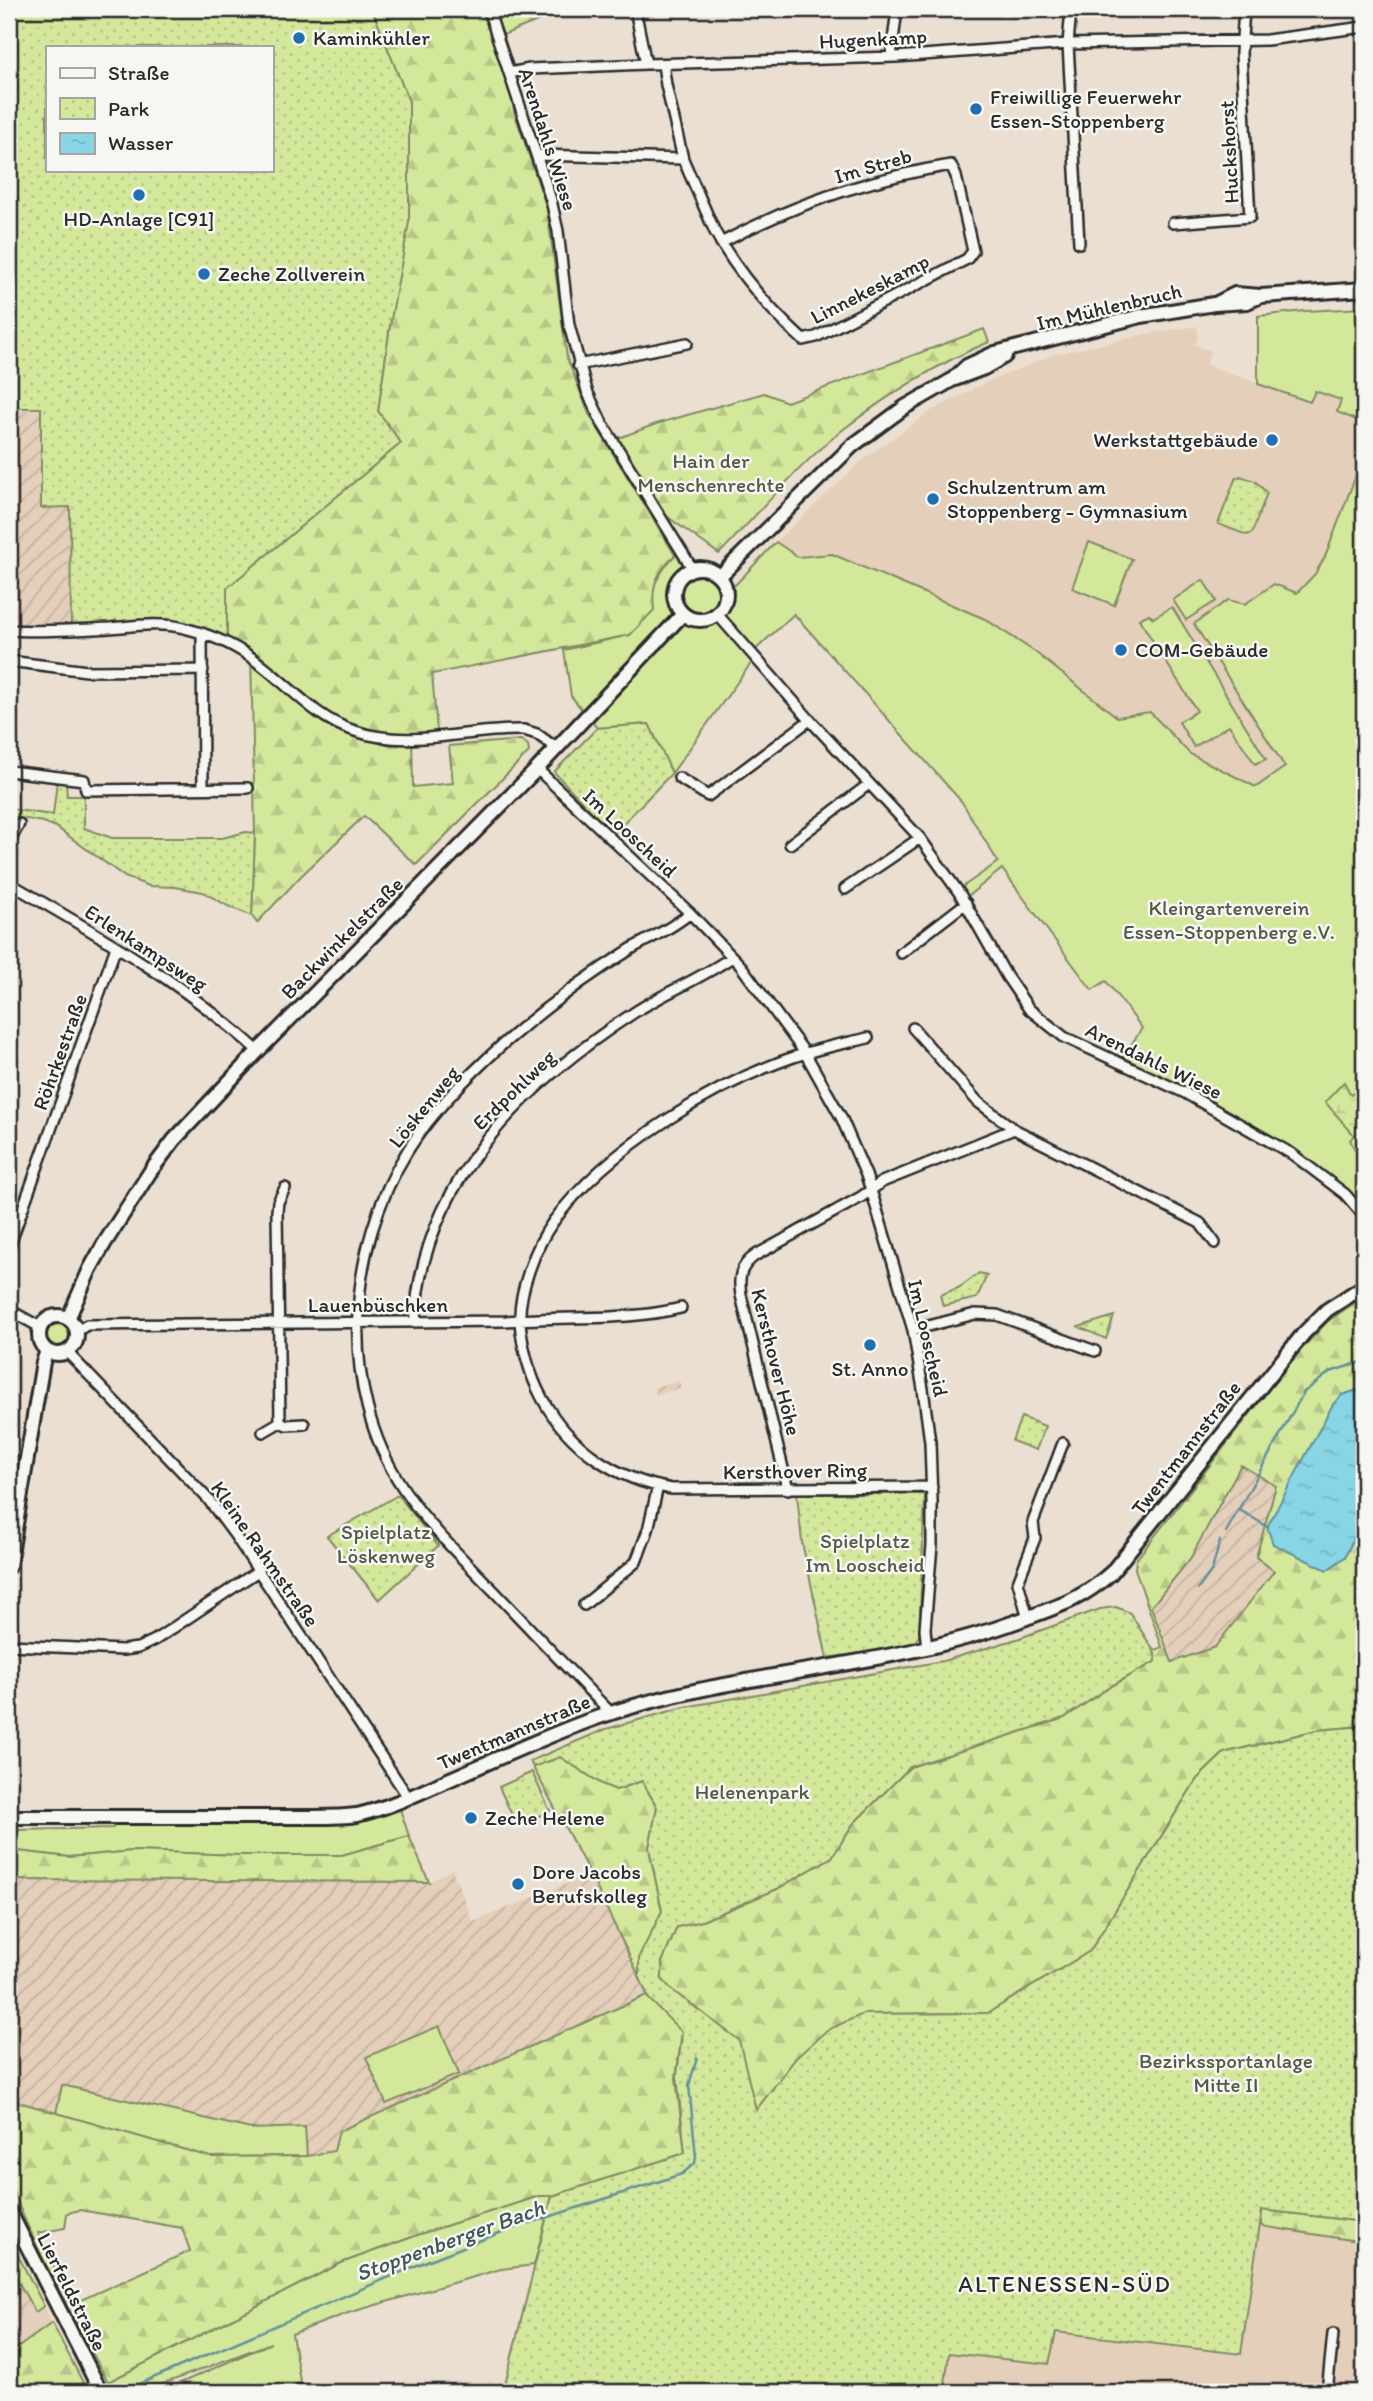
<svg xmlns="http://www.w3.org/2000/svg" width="1373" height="2401" font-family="Itim,sans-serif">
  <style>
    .built { fill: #e4cfba }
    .industrial { fill: url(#industrial-furrows) }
    .green { fill: #d4e89c; stroke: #808a64; stroke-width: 2 }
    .forest { fill: url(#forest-firs); stroke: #808a64; stroke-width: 2; fill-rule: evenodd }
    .wetland { fill: url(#wetland-marsh); stroke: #808a64; stroke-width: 2 }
    .park { fill: url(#park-dots); stroke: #808a64; stroke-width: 2; fill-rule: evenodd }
    .water { fill: url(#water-ripples); stroke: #62919b; stroke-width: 2 }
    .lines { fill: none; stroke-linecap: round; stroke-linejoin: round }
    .stream { stroke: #62919b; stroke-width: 2.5 }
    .street-casing { stroke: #2b2b2b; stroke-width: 14 }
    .secondary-casing { stroke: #2b2b2b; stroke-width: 18 }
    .street { stroke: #f6f6f2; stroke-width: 9 }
    .secondary { stroke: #f6f6f2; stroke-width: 12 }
    .poi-dot { fill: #1f6fb2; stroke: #f6f6f2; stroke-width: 2.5 }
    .labels { text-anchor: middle; stroke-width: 5; stroke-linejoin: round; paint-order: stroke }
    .poi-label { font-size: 21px; fill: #2b2b2b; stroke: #f6f6f2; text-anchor: start }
    .street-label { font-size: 21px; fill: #2b2b2b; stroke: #f6f6f2 }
    .park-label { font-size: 21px; fill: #555a47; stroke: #f6f6f2 }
    .water-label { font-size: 23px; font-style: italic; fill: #42565a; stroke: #f6f6f2 }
    .neighbourhood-label { font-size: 23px; letter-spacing: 2px; fill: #2b2b2b; stroke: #f6f6f2 }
  </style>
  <defs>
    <pattern id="industrial-furrows" width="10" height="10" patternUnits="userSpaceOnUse" patternTransform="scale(1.75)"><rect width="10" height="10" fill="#e4cfba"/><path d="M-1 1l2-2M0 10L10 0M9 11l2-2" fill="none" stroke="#c4b2a0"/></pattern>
    <pattern id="forest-firs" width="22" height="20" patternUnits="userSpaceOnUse" patternTransform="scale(1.75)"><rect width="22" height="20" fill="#d4e89c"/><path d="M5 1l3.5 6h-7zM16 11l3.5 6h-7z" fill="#b6c787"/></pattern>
    <pattern id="wetland-marsh" width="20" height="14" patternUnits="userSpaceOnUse" patternTransform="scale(1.75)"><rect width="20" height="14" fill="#d4e89c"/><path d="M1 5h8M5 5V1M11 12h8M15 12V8" fill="none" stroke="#b6c787"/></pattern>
    <pattern id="park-dots" width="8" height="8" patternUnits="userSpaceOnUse" patternTransform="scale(1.75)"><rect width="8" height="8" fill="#d4e89c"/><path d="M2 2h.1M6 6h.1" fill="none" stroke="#b6c787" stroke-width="1.8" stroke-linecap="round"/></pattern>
    <pattern id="water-ripples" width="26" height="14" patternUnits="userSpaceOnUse" patternTransform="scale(1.75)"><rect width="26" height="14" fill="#87d5e5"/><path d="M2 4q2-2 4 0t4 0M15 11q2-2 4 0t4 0" fill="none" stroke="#75b7c5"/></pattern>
  </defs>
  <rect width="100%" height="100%" fill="#ebdfd1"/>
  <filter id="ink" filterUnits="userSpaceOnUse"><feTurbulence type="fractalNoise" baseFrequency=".0143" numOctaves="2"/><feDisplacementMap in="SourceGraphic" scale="14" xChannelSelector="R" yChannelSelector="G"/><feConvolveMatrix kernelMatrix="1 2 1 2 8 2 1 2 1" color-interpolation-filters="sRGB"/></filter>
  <g filter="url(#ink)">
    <path class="built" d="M 1197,326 L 1198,335 L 1195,345 L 1211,351 L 1206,365 L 1310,402 L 1315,391 L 1341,401 L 1337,412 L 1364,423 L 1364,454 L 1325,557 L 1315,574 L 1297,593 L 1274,585 L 1245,604 L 1194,624 L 1285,767 L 1256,787 L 1189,754 L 1150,712 L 1117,717 L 1035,652 L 985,619 L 832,555 L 798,557 L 776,542 L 865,458 L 931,411 L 987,382 L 1053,355 L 1147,334 Z
      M 1261,2226 L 1364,2242 L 1364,2392 L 944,2392 L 948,2353 L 1049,2364 L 1055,2331 L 1241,2354 Z
      M 9,2303 L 34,2312 L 44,2306 L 52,2323 L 9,2354 Z"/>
    <path class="industrial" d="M 9,410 L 40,410 L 41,508 L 70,506 L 71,627 L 9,627 Z
      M 679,1381 L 681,1388 L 656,1395 L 654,1387 Z
      M 1241,1464 L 1276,1486 L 1256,1557 L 1274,1571 L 1215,1647 L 1172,1663 L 1151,1606 L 1190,1559 Z
      M 452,1869 L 473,1922 L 590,1874 L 647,1995 L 339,2131 L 335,2151 L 307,2156 L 305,2127 L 251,2129 L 62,2085 L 56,2113 L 15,2101 L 16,1880 L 429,1882 Z
      M 9,2265 L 35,2312 L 9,2303 Z"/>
    <path class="green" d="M 1364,308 L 1364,423 L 1337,412 L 1341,400 L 1315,391 L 1310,402 L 1258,384 L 1258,316 L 1305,311 Z
      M 1364,454 L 1364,1212 L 1330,1178 L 1121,1061 L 1142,1028 L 1106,981 L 1092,990 L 1002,869 L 964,899 L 958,890 L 998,862 L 962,802 L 794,614 L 751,654 L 754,659 L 672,773 L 649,724 L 597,728 L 571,696 L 564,650 L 630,635 C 644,609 655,575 675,555 L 692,568 L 710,569 L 735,585 L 776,542 L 798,557 L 832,554 L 985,619 L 1035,652 L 1117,717 L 1150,712 L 1190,754 L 1256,787 L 1285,767 L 1194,624 L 1228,600 L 1245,604 L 1274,584 L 1297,593 L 1315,574 L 1325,557 Z
      M 1089,542 L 1132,559 L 1114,605 L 1072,588 Z
      M 1203,580 L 1216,601 L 1186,620 L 1173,600 Z
      M 1172,607 L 1266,759 L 1255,764 L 1229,725 L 1194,747 L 1179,722 L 1197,711 L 1139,619 L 1149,614 L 1153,618 Z
      M46 1335a12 12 0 1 1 24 0a12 12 0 1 1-24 0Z
      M 398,1803 L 409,1836 L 342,1855 L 238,1855 L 133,1851 L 69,1857 L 9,1850 L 9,1833 L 17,1830 L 113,1828 L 113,1822 L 316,1818 Z
      M 439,2026 L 459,2074 L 386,2104 L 366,2057 Z
      M 62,2085 L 251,2129 L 305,2127 L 307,2156 L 210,2157 L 56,2113 Z
      M 540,2196 L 552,2196 L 534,2265 L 501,2269 L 348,2313 L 292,2334 L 301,2387 L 284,2386 L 249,2392 L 160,2392 L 271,2343 L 142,2392 L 113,2392 L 108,2382 L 341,2263 L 423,2233 Z
      M 9,2238 L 44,2306 L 35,2312 L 9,2265 Z"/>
    <path class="forest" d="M 372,9 L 486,9 L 508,73 L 514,111 L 547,209 L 567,358 L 589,414 L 675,555 C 657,573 651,584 654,610 L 630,635 L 432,674 L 437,731 L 412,734 L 413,787 L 453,783 L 449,746 L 521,740 L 528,745 L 529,752 L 416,865 L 364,816 L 300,877 L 257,923 L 252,916 L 255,833 L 251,654 L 227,639 L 226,588 L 401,443 L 378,411 L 390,325 L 409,102 Z
      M 490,9 L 567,9 L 498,37 Z
      M 984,329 L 989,342 C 939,363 888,395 845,428 C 800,463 759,513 719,554 L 661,512 L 616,439 L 656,424 L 764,393 L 787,402 Z
      M 1364,1296 L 1364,1388 L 1342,1395 L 1345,1557 L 1364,1515 L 1364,1726 L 1317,1730 L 1224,1753 L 1197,1779 L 1090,1951 L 988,2013 L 863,2014 L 796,2058 L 756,2110 L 662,1979 L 662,1962 L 677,1927 L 702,1921 L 777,1889 L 832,1857 L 853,1824 L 910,1767 L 1064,1718 L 1111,1686 L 1156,1661 L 1154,1651 L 1162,1647 L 1135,1569 L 1136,1560 L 1296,1355 L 1327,1322 ZM 1241,1465 L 1276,1486 L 1256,1557 L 1274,1571 L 1215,1647 L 1172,1662 L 1151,1607 L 1190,1559 Z
      M 560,1757 L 602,1784 L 616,1790 L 642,1781 L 657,1807 L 649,1848 L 662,1911 L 640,1957 L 639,1976 L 590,1874 L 533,1767 Z
      M 409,1836 L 429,1882 L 16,1880 L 15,2101 L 210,2157 L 307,2156 L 334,2151 L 339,2131 L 647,1995 L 682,2031 L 676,2078 L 685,2153 L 552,2196 L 539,2196 L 423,2233 L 341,2263 L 108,2382 C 73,2317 35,2250 9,2181 L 9,1850 L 69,1857 L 133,1851 L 238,1855 L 342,1855 ZM 80,2210 L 182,2228 L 190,2251 L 72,2304 L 38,2233 L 65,2228 L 67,2213 Z
      M 1262,2210 L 1364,2222 L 1364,2242 L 1261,2226 Z
      M 52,2323 L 88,2392 L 9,2392 L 9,2354 Z"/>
    <path class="wetland" d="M 1344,1082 L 1351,1095 L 1364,1085 L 1364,1168 L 1350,1140 L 1354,1135 L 1325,1102 Z"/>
    <path class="park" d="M 9,9 L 372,9 L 409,102 L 409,222 L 390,325 L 378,411 L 401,443 L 227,588 L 227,639 L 202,630 L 71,627 L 70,507 L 41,508 L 41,408 L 9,408 ZM 47,47 L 271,47 L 271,170 L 47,170 Z
      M 1240,476 L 1255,481 L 1267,493 L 1252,533 L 1247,535 L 1218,524 L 1236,477 L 1239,478 Z
      M 649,724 L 672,773 L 613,834 L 554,772 L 597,728 Z
      M 57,781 L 66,783 L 67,796 L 84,796 L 84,828 L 112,838 L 222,838 L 246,832 L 255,833 L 252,916 L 228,906 L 203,892 L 175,887 L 149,886 L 125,877 L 56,827 L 43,822 L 9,816 L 9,809 L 53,815 Z
      M 979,1273 L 987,1275 L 977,1298 L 943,1306 L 940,1295 L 960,1287 Z
      M 1114,1316 L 1106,1339 L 1079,1327 Z
      M 1021,1417 L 1045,1426 L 1036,1450 L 1012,1441 Z
      M 797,1494 L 925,1494 L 919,1636 L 912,1645 L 827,1658 L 802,1542 Z
      M 398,1495 L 438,1546 L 379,1600 L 327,1536 Z
      M 1116,1607 L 1130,1613 L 1154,1651 L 1156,1661 L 1111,1686 L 1064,1718 L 910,1767 L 853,1824 L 832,1857 L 777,1889 L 702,1921 L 677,1927 L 662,1962 L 662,1979 L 672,1990 L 739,2040 L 756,2110 L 796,2058 L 827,2030 L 863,2014 L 988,2013 L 1090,1951 L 1197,1779 L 1224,1753 L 1317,1730 L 1364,1726 L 1364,2222 L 1262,2210 L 1241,2354 L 1056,2332 L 1049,2364 L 949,2353 L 944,2392 L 503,2392 L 552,2196 L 685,2153 L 677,2076 L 682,2032 L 647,1997 L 648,1997 L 639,1976 L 639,1957 L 662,1911 L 649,1848 L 657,1807 L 642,1781 L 616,1790 L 602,1784 L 560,1757 L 533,1767 L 530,1761 L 606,1729 L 685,1707 L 943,1661 L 1017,1639 L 1100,1609 Z
      M 532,1772 L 550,1811 L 517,1826 L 499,1787 Z"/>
    <path class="water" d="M 1364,1388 L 1364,1515 L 1345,1557 L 1327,1570 L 1273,1544 L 1267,1527 L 1333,1404 L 1342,1395 Z"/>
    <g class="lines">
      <path class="stream" d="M 1238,1509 L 1268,1527
        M 1226,1532 L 1304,1392 L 1330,1372 L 1364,1361
        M 1198,1589 L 1212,1570 L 1220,1541
        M 120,2392 L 427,2261 L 502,2232 L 682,2174 L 695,2163 L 696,2157 L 689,2085 L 697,2058"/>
      <defs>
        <path id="street" d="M 488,9 L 551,200 L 558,231 L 569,325 L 587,391 L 602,423 L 692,568
          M 635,9 L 646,64
          M 1071,9 L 1068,44 L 1079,243
          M 891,57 L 897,9
          M 663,64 L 666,85 L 683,159 L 715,232 C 738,274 768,308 803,340 L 816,337 L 967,259 L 973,251 L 956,176 L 951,165 C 872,178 792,205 721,243
          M 509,73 L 530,69 L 646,64 L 896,57 L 1068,44 L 1267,40 L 1364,27
          M 537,155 L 683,159
          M 1173,223 L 1250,217 L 1241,53 L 1244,9
          M 578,365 L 687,343
          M 717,614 L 810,720 L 920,838 L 960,894 L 1007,977 L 1029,1009 L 1064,1037 L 1185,1093 L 1292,1154 L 1345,1194 L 1364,1216
          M 9,630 C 42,632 76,630 110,628 C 134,626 160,622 184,628 C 212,635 238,646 260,664 C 292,688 316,719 355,731 C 412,750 466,728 524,730 L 537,734 L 556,748
          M 202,633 L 203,787
          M 9,661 L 87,671 L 203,670
          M 537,769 L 690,913 L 741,966 L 805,1053 L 841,1117 L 866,1175 L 874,1200 L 913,1330 L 923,1389 L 930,1442 L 932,1501 L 932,1545 L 925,1629 L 927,1649
          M 9,771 L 84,780 L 86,790 L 248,788
          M 679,778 L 708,796 L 810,720
          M 9,843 L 19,824
          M 790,844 L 869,784
          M 9,883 C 96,933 184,983 258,1051
          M 845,889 L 920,838
          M 901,953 L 966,903
          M 913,1028 L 978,1102 L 1014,1129 L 1200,1223 L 1215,1243
          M 868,1038 C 847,1043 826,1047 806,1053 C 719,1080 607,1148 553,1222 C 536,1245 518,1293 520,1322 C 522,1347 530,1376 542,1398 C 569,1448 617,1480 672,1489 L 932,1487
          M 9,1247 L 116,947
          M 9,1310 L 40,1327
          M 415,1322 C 421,1183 524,1084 635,1012 C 666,992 702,978 732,957
          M 913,1330 L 975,1314 L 997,1315 L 1095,1351
          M 77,1331 L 87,1325 L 506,1321 C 564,1315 624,1322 681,1308
          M 67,1352 L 208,1499 L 234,1534 L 408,1797
          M 280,1422 L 277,1211 L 278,1202 L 285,1188
          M 263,1432 L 280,1422 L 287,1425 L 304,1424
          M 788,1489 L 741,1295 C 738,1277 740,1266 756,1255 L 861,1197 L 882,1182 L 1014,1129
          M 584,1605 L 636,1562 L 648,1530 L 658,1486
          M 1028,1618 L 1018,1582 L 1035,1538 L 1033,1522 L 1063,1443
          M 9,1645 L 123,1650 L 138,1648 L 155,1640 L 258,1571
          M 611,1713 C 572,1673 533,1632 494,1591 C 462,1558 428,1526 403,1488 C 337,1389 347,1248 408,1150 C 433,1110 469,1075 503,1044 C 543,1009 586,977 631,949 C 651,937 672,929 690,913
          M 1327,2392 L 1333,2334"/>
        <path id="secondary" d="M 1215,304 L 1235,294 L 1261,296 L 1364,289
          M 955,379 L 984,368 L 1005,356
          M674 594a26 26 0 1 1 52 0a26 26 0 1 1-52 0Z
          M 720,576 L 852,446 L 905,407 L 952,380 L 967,366 L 995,353 L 1141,316 L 1214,304 L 1247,302 L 1261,296
          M39 1335a19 19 0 1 1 38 0a19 19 0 1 1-38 0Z
          M 68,1319 L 90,1269 L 104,1244 L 150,1172 L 174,1140 L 258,1051 L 537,769 L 683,614
          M 9,1566 L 43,1362 L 47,1351
          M 9,1817 L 315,1817 C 329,1817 343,1817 357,1815 C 388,1808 417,1794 446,1781 C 495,1760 545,1736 596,1718 C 733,1670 882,1671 1018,1621 C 1056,1607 1080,1601 1111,1573 L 1304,1333 L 1327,1310 L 1364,1286
          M 9,2210 L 101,2392
          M 298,2392 L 314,2392"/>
      </defs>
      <use href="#street" class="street-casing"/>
      <use href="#secondary" class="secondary-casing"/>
      <use href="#street" class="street"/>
      <use href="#secondary" class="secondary"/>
    </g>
  </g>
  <g class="poi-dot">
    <circle cx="299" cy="38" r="7"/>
    <circle cx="976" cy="109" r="7"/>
    <circle cx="139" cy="195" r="7"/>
    <circle cx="204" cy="274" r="7"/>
    <circle cx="1272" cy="440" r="7"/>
    <circle cx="933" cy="499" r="7"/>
    <circle cx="1121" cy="650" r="7"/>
    <circle cx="870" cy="1345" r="7"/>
    <circle cx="471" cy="1818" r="7"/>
    <circle cx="518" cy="1884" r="7"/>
  </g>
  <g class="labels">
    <g class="poi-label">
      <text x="313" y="45">Kaminkühler</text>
      <text x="990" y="104">Freiwillige Feuerwehr<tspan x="990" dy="24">Essen-Stoppenberg</tspan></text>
      <text x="139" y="226" text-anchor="middle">HD-Anlage [C91]</text>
      <text x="218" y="281">Zeche Zollverein</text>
      <text x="1258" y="447" text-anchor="end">Werkstattgebäude</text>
      <text x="947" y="494">Schulzentrum am<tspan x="947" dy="24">Stoppenberg - Gymnasium</tspan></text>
      <text x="1135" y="657">COM-Gebäude</text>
      <text x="870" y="1376" text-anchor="middle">St. Anno</text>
      <text x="485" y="1825">Zeche Helene</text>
      <text x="532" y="1879">Dore Jacobs<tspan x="532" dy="24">Berufskolleg</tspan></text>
    </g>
    <g class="street-label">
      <text transform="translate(873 39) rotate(-3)" y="7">Hugenkamp</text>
      <text transform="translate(548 139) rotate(72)" y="7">Arendahls Wiese</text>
      <text transform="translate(1229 152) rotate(-93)" y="7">Huckshorst</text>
      <text transform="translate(873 166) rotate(-16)" y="7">Im Streb</text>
      <text transform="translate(870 289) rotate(-27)" y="7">Linnekeskamp</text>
      <text transform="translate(1109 307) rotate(-13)" y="7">Im Mühlenbruch</text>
      <text transform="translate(630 833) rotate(43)" y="7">Im Looscheid</text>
      <text transform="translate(342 938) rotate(-45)" y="7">Backwinkelstraße</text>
      <text transform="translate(146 948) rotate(33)" y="7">Erlenkampsweg</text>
      <text transform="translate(60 1052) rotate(-70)" y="7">Röhrkestraße</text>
      <text transform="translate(1154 1061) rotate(26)" y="7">Arendahls Wiese</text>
      <text transform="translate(514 1090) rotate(-44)" y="7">Erdpohlweg</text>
      <text transform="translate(424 1107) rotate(-51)" y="7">Löskenweg</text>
      <text x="378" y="1312">Lauenbüschken</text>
      <text transform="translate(928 1338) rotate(77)" y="7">Im Looscheid</text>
      <text transform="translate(776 1362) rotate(76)" y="7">Kersthover Höhe</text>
      <text transform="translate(1186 1448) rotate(-52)" y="7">Twentmannstraße</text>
      <text transform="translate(795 1471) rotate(-1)" y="7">Kersthover Ring</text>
      <text transform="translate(265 1554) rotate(55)" y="7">Kleine Rahmstraße</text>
      <text transform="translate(514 1732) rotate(-23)" y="7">Twentmannstraße</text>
      <text transform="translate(72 2292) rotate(63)" y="7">Lierfeldstraße</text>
    </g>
    <g class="park-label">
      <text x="711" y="468">Hain der<tspan x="711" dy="24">Menschenrechte</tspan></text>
      <text x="1229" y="915">Kleingartenverein<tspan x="1229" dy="24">Essen-Stoppenberg e.V.</tspan></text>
      <text x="386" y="1539">Spielplatz<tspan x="386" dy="24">Löskenweg</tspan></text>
      <text x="865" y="1548">Spielplatz<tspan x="865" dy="24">Im Looscheid</tspan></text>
      <text x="752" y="1799">Helenenpark</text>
      <text x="1226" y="2068">Bezirkssportanlage<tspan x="1226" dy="24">Mitte II</tspan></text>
    </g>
    <g class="water-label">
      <text transform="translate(450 2240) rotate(-20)" y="8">Stoppenberger Bach</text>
    </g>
    <g class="neighbourhood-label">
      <text x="1065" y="2292">ALTENESSEN-SÜD</text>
    </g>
  </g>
  <rect width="1373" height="2401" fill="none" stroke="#f6f6f2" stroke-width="35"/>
  <rect x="18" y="18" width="1338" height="2366" fill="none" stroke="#2b2b2b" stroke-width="2.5" filter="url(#ink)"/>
  <rect x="46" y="46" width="228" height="126" fill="#f6f6f2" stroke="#a5a5a2" stroke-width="2"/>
  <rect x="60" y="68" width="35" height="10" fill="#f6f6f2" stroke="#a5a5a2" stroke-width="2"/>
  <text x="108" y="80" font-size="21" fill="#2b2b2b">Straße</text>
  <rect x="60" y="98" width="35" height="21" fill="url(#park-dots)" stroke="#a5a5a2" stroke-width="2"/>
  <text x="108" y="116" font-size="21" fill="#2b2b2b">Park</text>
  <rect x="60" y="133" width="35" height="21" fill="url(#water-ripples)" stroke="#a5a5a2" stroke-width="2"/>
  <text x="108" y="150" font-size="21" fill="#2b2b2b">Wasser</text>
</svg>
